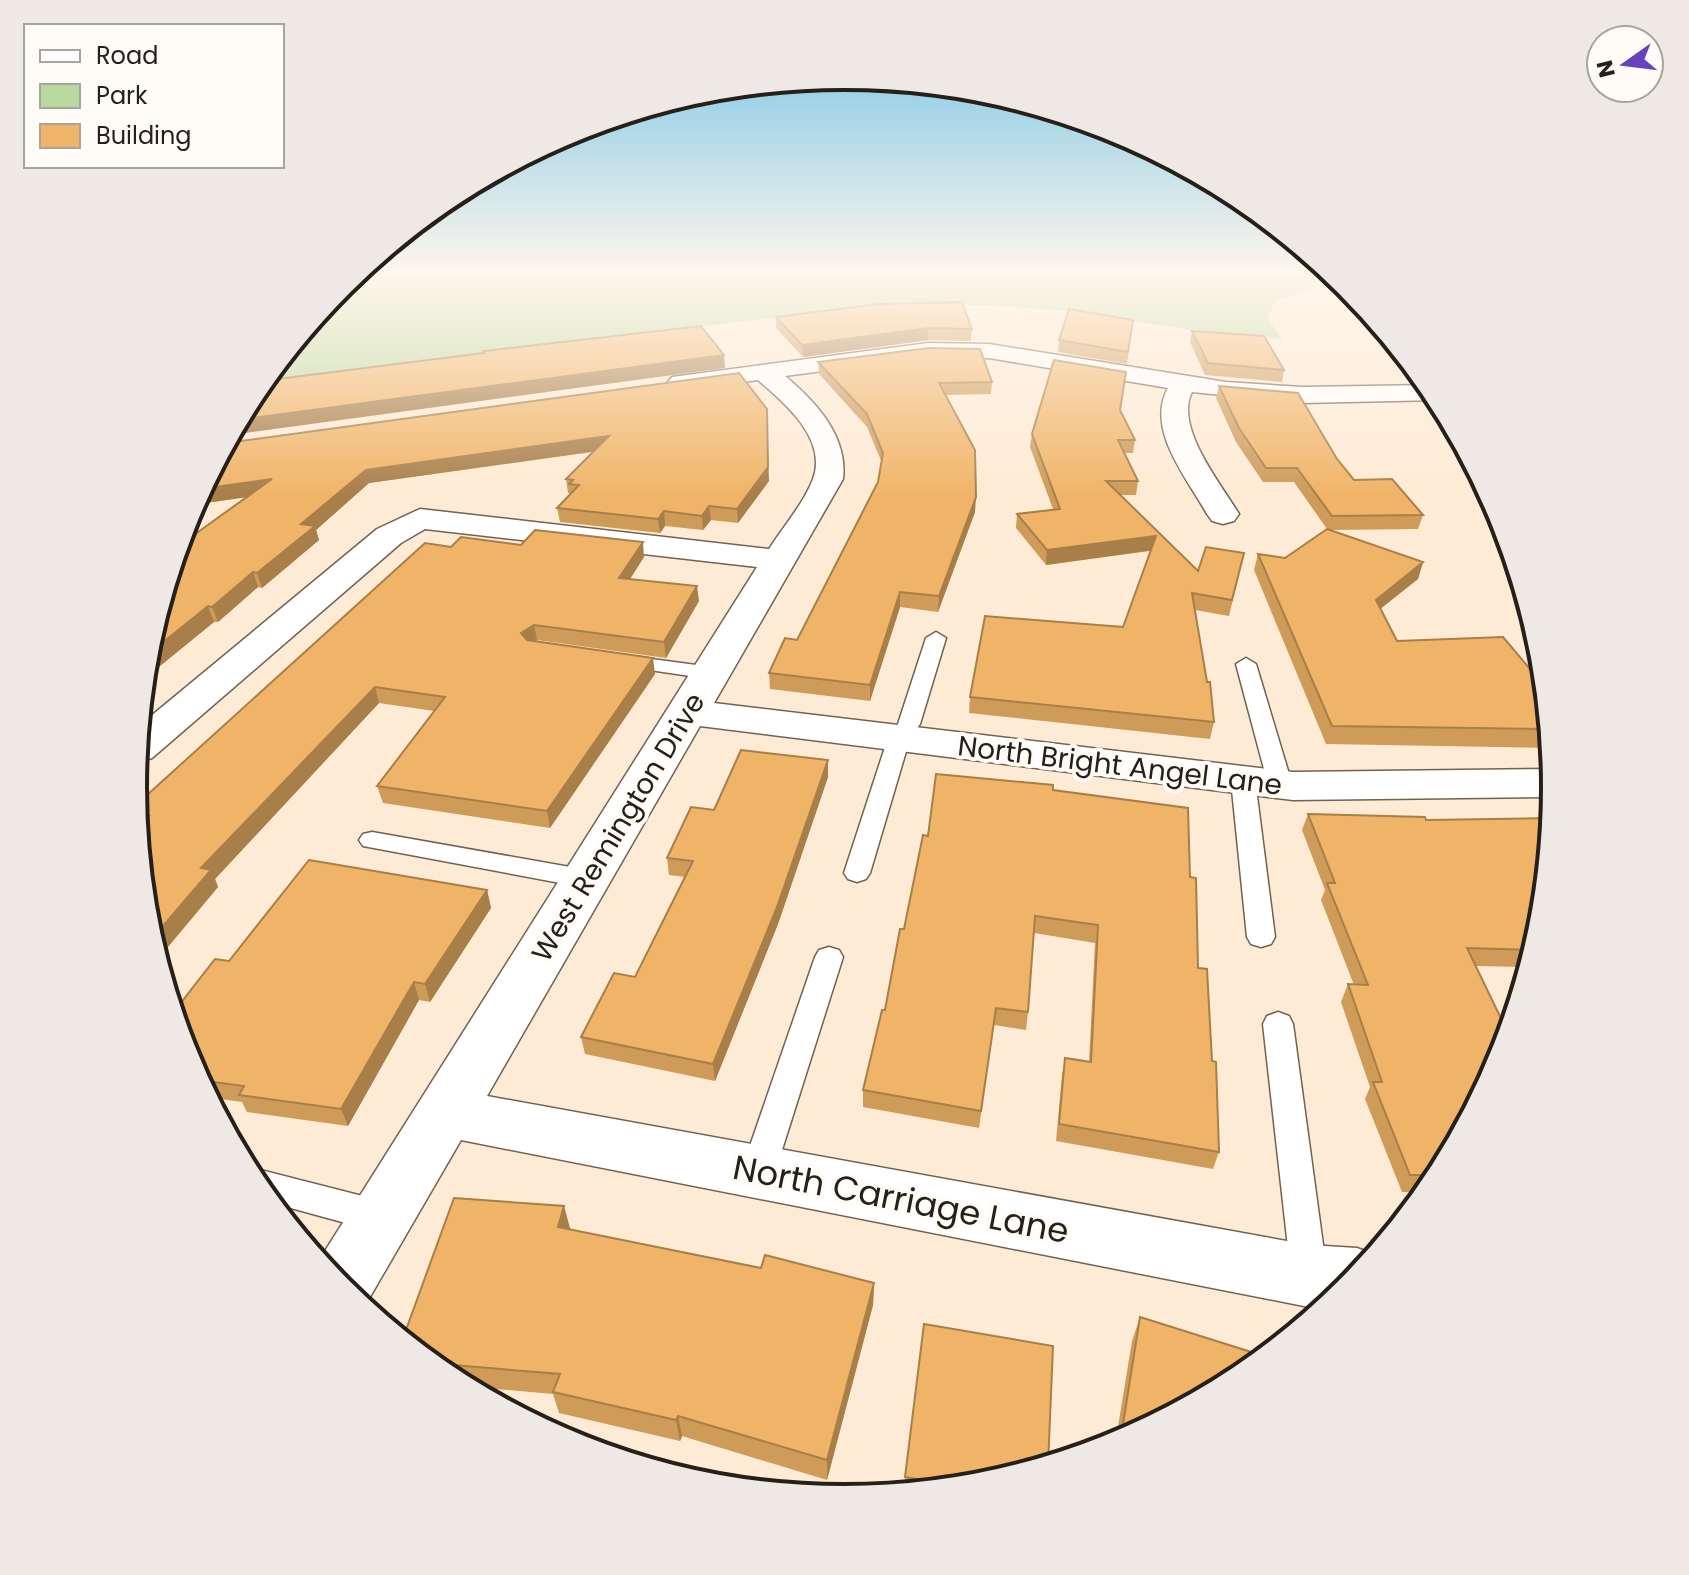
<svg xmlns="http://www.w3.org/2000/svg" width="1689" height="1575" font-family="Poppins,sans-serif">
  <style>
    .green { fill: #bad9a0 }
    .lines { fill: none; stroke-linecap: round; stroke-linejoin: round }
    .lane-casing { stroke: #72624f; stroke-width: 3 }
    .street-casing { stroke: #72624f; stroke-width: 3 }
    .lane { fill: #fff; fill-rule: evenodd }
    .street { fill: #fff; fill-rule: evenodd }
    .wall { fill: #ce9b59 }
    .shaded-wall { fill: #a87e49 }
    .building { fill: #f0b468; stroke: #a87e49; stroke-width: 2 }
    .labels { text-anchor: middle; stroke-width: 8; stroke-linejoin: round; paint-order: stroke }
    .street-label { font-size: 28px; fill: #272018; stroke: #fffbf7 }
    .near-street-label { font-size: 34px; fill: #272018; stroke: #fffbf7 }
    .rim { fill: none; stroke: #272018; stroke-width: 4 }
  </style>
  <rect width="100%" height="100%" fill="#feebd5"/>
  <path class="green" d="M 354,274 L 1335,274 L 1347,284 L 1326,284 L 1274,302 L 1268,319 L 1282,339 L 1205,332 L 1067,311 L 986,305 L 875,305 L 262,381 L 342,284 Z"/>
  <g class="lines">
    <defs>
      <path id="lane" d="M 936,632 L 946,638 L 920,724 L 910,738 L 870,873 L 866,879 L 857,882 L 848,879 L 844,873 L 888,738 L 898,724 L 926,638 Z
        M 622,655 L 711,667 L 722,673 L 711,679 L 615,665 L 612,661 L 615,657 Z
        M 1246,658 L 1256,664 L 1292,784 L 1288,789 L 1272,789 L 1268,784 L 1236,664 Z
        M 1243,773 L 1251,775 L 1255,780 L 1275,937 L 1271,944 L 1261,947 L 1251,944 L 1247,937 L 1231,780 L 1235,775 Z
        M 372,832 L 587,870 L 596,873 L 600,879 L 596,885 L 587,888 L 363,846 L 359,840 L 363,834 Z
        M 829,947 L 839,950 L 843,957 L 775,1172 L 770,1182 L 758,1187 L 746,1182 L 741,1172 L 815,957 L 819,950 Z
        M 1278,1012 L 1289,1016 L 1293,1024 L 1327,1274 L 1322,1286 L 1309,1291 L 1296,1286 L 1291,1274 L 1263,1024 L 1267,1016 Z
        M 253,1168 L 382,1201 L 394,1206 L 399,1217 L 394,1228 L 382,1233 L 269,1202 L 246,1171 Z"/>
      <path id="street" d="M 928,343 L 989,344 L 1226,382 L 1302,387 L 1430,385 L 1440,400 L 1302,403 L 1192,392 C 1174,427 1221,484 1239,514 L 1234,521 L 1223,524 L 1212,521 L 1207,514 C 1187,478 1145,429 1168,388 L 989,358 L 928,357 L 785,376 C 816,402 848,436 843,479 L 714,703 L 1293,772 L 1554,769 L 1555,797 L 1293,800 L 700,726 L 487,1096 L 1309,1245 L 1357,1248 L 1376,1255 L 1347,1291 L 1326,1308 L 1309,1307 L 461,1140 L 363,1309 L 341,1290 L 318,1262 L 757,567 L 425,529 L 401,543 L 152,758 L 137,762 L 139,726 L 377,529 L 420,509 L 769,549 C 783,527 804,503 813,479 C 828,439 784,402 758,380 L 681,390 L 672,387 L 668,382 L 672,377 Z"/>
    </defs>
    <use href="#lane" class="lane-casing"/>
    <use href="#street" class="street-casing"/>
    <use href="#lane" class="lane"/>
    <use href="#street" class="street"/>
  </g>
  <path class="wall" d="M 776,317 L 972,329 L 971,341 L 928,340 L 803,357 L 776,328 Z
    M 1133,320 L 1127,364 L 1058,352 L 1059,340 Z
    M 1192,331 L 1284,370 L 1282,382 L 1205,375 L 1190,342 Z
    M 818,362 L 992,382 L 991,394 L 945,395 L 975,512 L 938,612 L 900,607 L 870,701 L 770,689 L 769,673 L 797,640 L 878,482 L 882,463 L 867,427 L 819,374 Z
    M 739,373 L 769,481 L 738,523 L 711,520 L 703,530 L 665,526 L 660,533 L 560,522 L 557,508 L 571,493 L 568,493 L 566,479 L 593,452 L 369,483 L 316,530 L 319,540 L 262,588 L 258,587 L 218,622 L 214,622 L 144,679 L 147,648 L 246,497 L 192,505 L 226,443 Z
    M 1219,386 L 1337,459 L 1354,480 L 1423,515 L 1418,529 L 1330,530 L 1423,562 L 1418,579 L 1380,609 L 1397,641 L 1546,688 L 1552,748 L 1326,744 L 1254,570 L 1258,554 L 1285,558 L 1327,529 L 1294,482 L 1263,482 L 1236,442 L 1216,398 Z
    M 1120,410 L 1135,440 L 1133,453 L 1124,453 L 1138,481 L 1136,495 L 1120,495 L 1198,571 L 1244,553 L 1229,616 L 1195,610 L 1214,722 L 1210,739 L 969,713 L 970,697 L 1123,627 L 1150,551 L 1046,565 L 1016,528 L 1017,514 L 1053,509 L 1030,447 L 1032,434 Z
    M 521,545 L 644,557 L 630,579 L 699,601 L 666,658 L 537,640 L 535,642 L 655,674 L 550,828 L 383,803 L 377,786 L 434,711 L 379,703 L 215,879 L 218,887 L 157,960 L 147,926 L 135,806 L 451,547 Z
    M 828,760 L 828,777 L 778,924 L 715,1081 L 585,1054 L 581,1037 L 635,977 L 685,877 L 669,875 L 667,858 L 714,810 Z
    M 1053,790 L 1190,877 L 1198,968 L 1212,1061 L 1219,1152 L 1213,1169 L 1056,1141 L 1062,1075 L 1065,1058 L 1089,1062 L 1095,943 L 1034,933 L 1028,1012 L 1026,1030 L 994,1025 L 979,1128 L 863,1107 L 863,1090 L 885,1010 L 928,836 Z
    M 1308,814 L 1426,820 L 1542,927 L 1530,967 L 1475,966 L 1502,1060 L 1436,1183 L 1429,1192 L 1402,1192 L 1365,1099 L 1370,1087 L 1341,1002 L 1348,984 L 1354,985 L 1321,900 L 1325,890 L 1302,830 Z
    M 487,890 L 491,908 L 430,1002 L 419,1000 L 348,1126 L 247,1112 L 242,1102 L 207,1097 L 187,1059 L 229,961 Z
    M 569,1229 L 761,1268 L 874,1283 L 873,1305 L 827,1480 L 682,1436 L 680,1441 L 559,1413 L 553,1394 L 463,1386 L 449,1379 L 402,1341 Z
    M 1140,1317 L 1239,1379 L 1115,1445 L 1132,1341 Z
    M 905,1477 L 983,1485 L 908,1493 L 904,1492 Z"/>
  <path class="shaded-wall" d="M 928,328 L 928,340 L 803,357 L 802,345 Z
    M 724,355 L 725,368 L 230,435 L 238,420 Z
    M 767,409 L 769,481 L 738,523 L 737,509 Z
    M 609,436 L 610,449 L 369,483 L 316,530 L 319,540 L 262,588 L 257,573 L 301,524 L 366,470 Z
    M 272,479 L 276,493 L 192,505 L 201,489 Z
    M 976,497 L 975,512 L 938,612 L 939,596 Z
    M 709,506 L 711,520 L 703,530 L 702,516 Z
    M 664,511 L 665,526 L 660,533 L 658,519 Z
    M 1156,536 L 1153,550 L 1046,565 L 1047,550 Z
    M 643,542 L 644,557 L 621,593 L 619,578 Z
    M 1423,562 L 1418,579 L 1370,617 L 1376,600 Z
    M 253,572 L 258,587 L 218,622 L 212,607 Z
    M 697,586 L 699,601 L 666,658 L 664,642 Z
    M 900,592 L 900,607 L 870,701 L 870,685 Z
    M 208,606 L 214,622 L 144,679 L 146,656 Z
    M 534,625 L 537,640 L 524,648 L 521,633 Z
    M 653,658 L 655,674 L 550,828 L 547,811 Z
    M 375,687 L 379,703 L 215,879 L 218,887 L 157,960 L 151,940 L 201,868 Z
    M 828,760 L 828,777 L 778,924 L 715,1081 L 713,1064 Z
    M 487,890 L 491,908 L 430,1002 L 425,984 Z
    M 414,982 L 419,1000 L 348,1126 L 341,1109 Z
    M 564,1206 L 570,1228 L 564,1249 L 558,1227 Z
    M 874,1283 L 873,1305 L 827,1480 L 827,1460 Z
    M 678,1416 L 682,1436 L 680,1441 L 676,1420 Z"/>
  <path class="building" d="M 962,302 L 972,329 L 928,328 L 802,345 L 776,317 L 879,304 Z
    M 1069,309 L 1133,320 L 1128,352 L 1059,340 Z
    M 701,326 L 724,355 L 238,420 L 253,392 L 262,381 L 484,353 L 483,351 Z
    M 1192,331 L 1264,336 L 1284,370 L 1208,363 Z
    M 929,348 L 980,349 L 992,382 L 939,383 L 975,450 L 976,497 L 939,596 L 900,592 L 870,685 L 769,673 L 785,638 L 797,640 L 878,482 L 883,453 L 867,414 L 818,362 Z
    M 1054,360 L 1126,372 L 1120,410 L 1135,440 L 1118,440 L 1138,481 L 1106,481 L 1198,571 L 1206,547 L 1244,553 L 1232,600 L 1192,593 L 1207,682 L 1210,682 L 1214,722 L 970,697 L 985,616 L 1123,627 L 1156,536 L 1047,550 L 1017,514 L 1060,509 L 1032,434 Z
    M 739,373 L 767,409 L 768,467 L 737,509 L 709,506 L 702,516 L 664,511 L 658,519 L 557,508 L 579,485 L 569,484 L 573,480 L 566,479 L 609,436 L 366,470 L 301,524 L 315,526 L 257,573 L 253,572 L 212,607 L 208,606 L 146,656 L 147,648 L 177,547 L 272,479 L 201,489 L 226,443 Z
    M 1219,386 L 1298,393 L 1337,459 L 1354,480 L 1392,479 L 1423,515 L 1332,516 L 1297,468 L 1266,468 L 1239,428 Z
    M 1327,529 L 1423,562 L 1376,600 L 1397,641 L 1503,637 L 1546,688 L 1550,729 L 1332,726 L 1258,554 L 1285,558 Z
    M 535,530 L 643,542 L 619,578 L 697,586 L 664,642 L 534,625 L 521,633 L 527,640 L 653,658 L 547,811 L 377,786 L 445,697 L 375,687 L 201,868 L 211,870 L 151,940 L 147,926 L 137,829 L 149,816 L 136,813 L 135,806 L 425,543 L 451,547 L 461,537 L 521,545 Z
    M 741,750 L 828,760 L 777,907 L 713,1064 L 581,1037 L 614,973 L 635,977 L 693,861 L 667,858 L 691,807 L 714,810 Z
    M 936,774 L 1053,785 L 1053,790 L 1188,808 L 1190,877 L 1196,878 L 1198,968 L 1207,969 L 1212,1061 L 1216,1062 L 1219,1152 L 1059,1124 L 1065,1058 L 1091,1062 L 1098,925 L 1035,916 L 1028,1012 L 996,1008 L 981,1111 L 863,1090 L 882,1010 L 885,1010 L 900,929 L 904,929 L 923,835 L 928,836 Z
    M 1308,814 L 1425,817 L 1426,820 L 1553,818 L 1542,927 L 1535,950 L 1467,948 L 1509,1035 L 1500,1062 L 1485,1062 L 1493,1077 L 1440,1175 L 1410,1175 L 1373,1082 L 1382,1082 L 1348,984 L 1368,985 L 1327,883 L 1335,883 Z
    M 309,860 L 487,890 L 425,984 L 414,982 L 341,1109 L 239,1095 L 244,1086 L 198,1080 L 187,1059 L 173,1013 L 215,959 L 229,961 Z
    M 454,1198 L 564,1206 L 558,1227 L 761,1268 L 765,1255 L 874,1283 L 827,1460 L 678,1416 L 676,1420 L 553,1392 L 560,1374 L 429,1363 L 402,1341 Z
    M 1140,1317 L 1267,1357 L 1239,1379 L 1120,1443 Z
    M 924,1324 L 1053,1346 L 1048,1466 L 983,1485 L 963,1487 L 905,1477 Z"/>
  <linearGradient id="sky" x2="0" y2="1"><stop stop-color="#69c0e5"/><stop offset="0.55" stop-color="#fff6ec"/><stop offset="1" stop-color="#fff6ec" stop-opacity="0"/></linearGradient>
  <rect width="1689" height="495" fill="url(#sky)"/>
  <g class="labels">
    <g class="street-label">
      <text transform="translate(1120 765) rotate(7)" y="10">North Bright Angel Lane</text>
      <text transform="translate(618 827) rotate(-59)" y="10">West Remington Drive</text>
    </g>
    <g class="near-street-label">
      <text transform="translate(901 1199) rotate(11)" y="12">North Carriage Lane</text>
    </g>
  </g>
  <path d="M0 0H1689V1575H0ZM147 787a697 697 0 1 1 1394 0a697 697 0 1 1-1394 0Z" fill="#eee9e5" fill-rule="evenodd"/>
  <path class="rim" d="M147 787a697 697 0 1 1 1394 0a697 697 0 1 1-1394 0Z"/>
  <rect x="24" y="24" width="260" height="144" fill="#fffbf7" stroke="#a9a39e" stroke-width="2"/>
  <rect x="40" y="50" width="40" height="12" fill="#ffffff" stroke="#a9a39e" stroke-width="2"/>
  <text x="96" y="64" font-size="24" fill="#272018">Road</text>
  <rect x="40" y="84" width="40" height="24" fill="#bad9a0" stroke="#a9a39e" stroke-width="2"/>
  <text x="96" y="104" font-size="24" fill="#272018">Park</text>
  <rect x="40" y="124" width="40" height="24" fill="#f0b468" stroke="#a9a39e" stroke-width="2"/>
  <text x="96" y="144" font-size="24" fill="#272018">Building</text>
  <g transform="translate(1625 64) rotate(256)"><circle r="38" fill="#fffbf7" stroke="#a9a39e" stroke-width="2"/>
  <path d="M0-6L14 30L0 20L-14 30Z" fill="#6643bb"/>
  <text y="-12" font-size="22" font-weight="bold" text-anchor="middle" fill="#272018">N</text>
  </g>
</svg>
